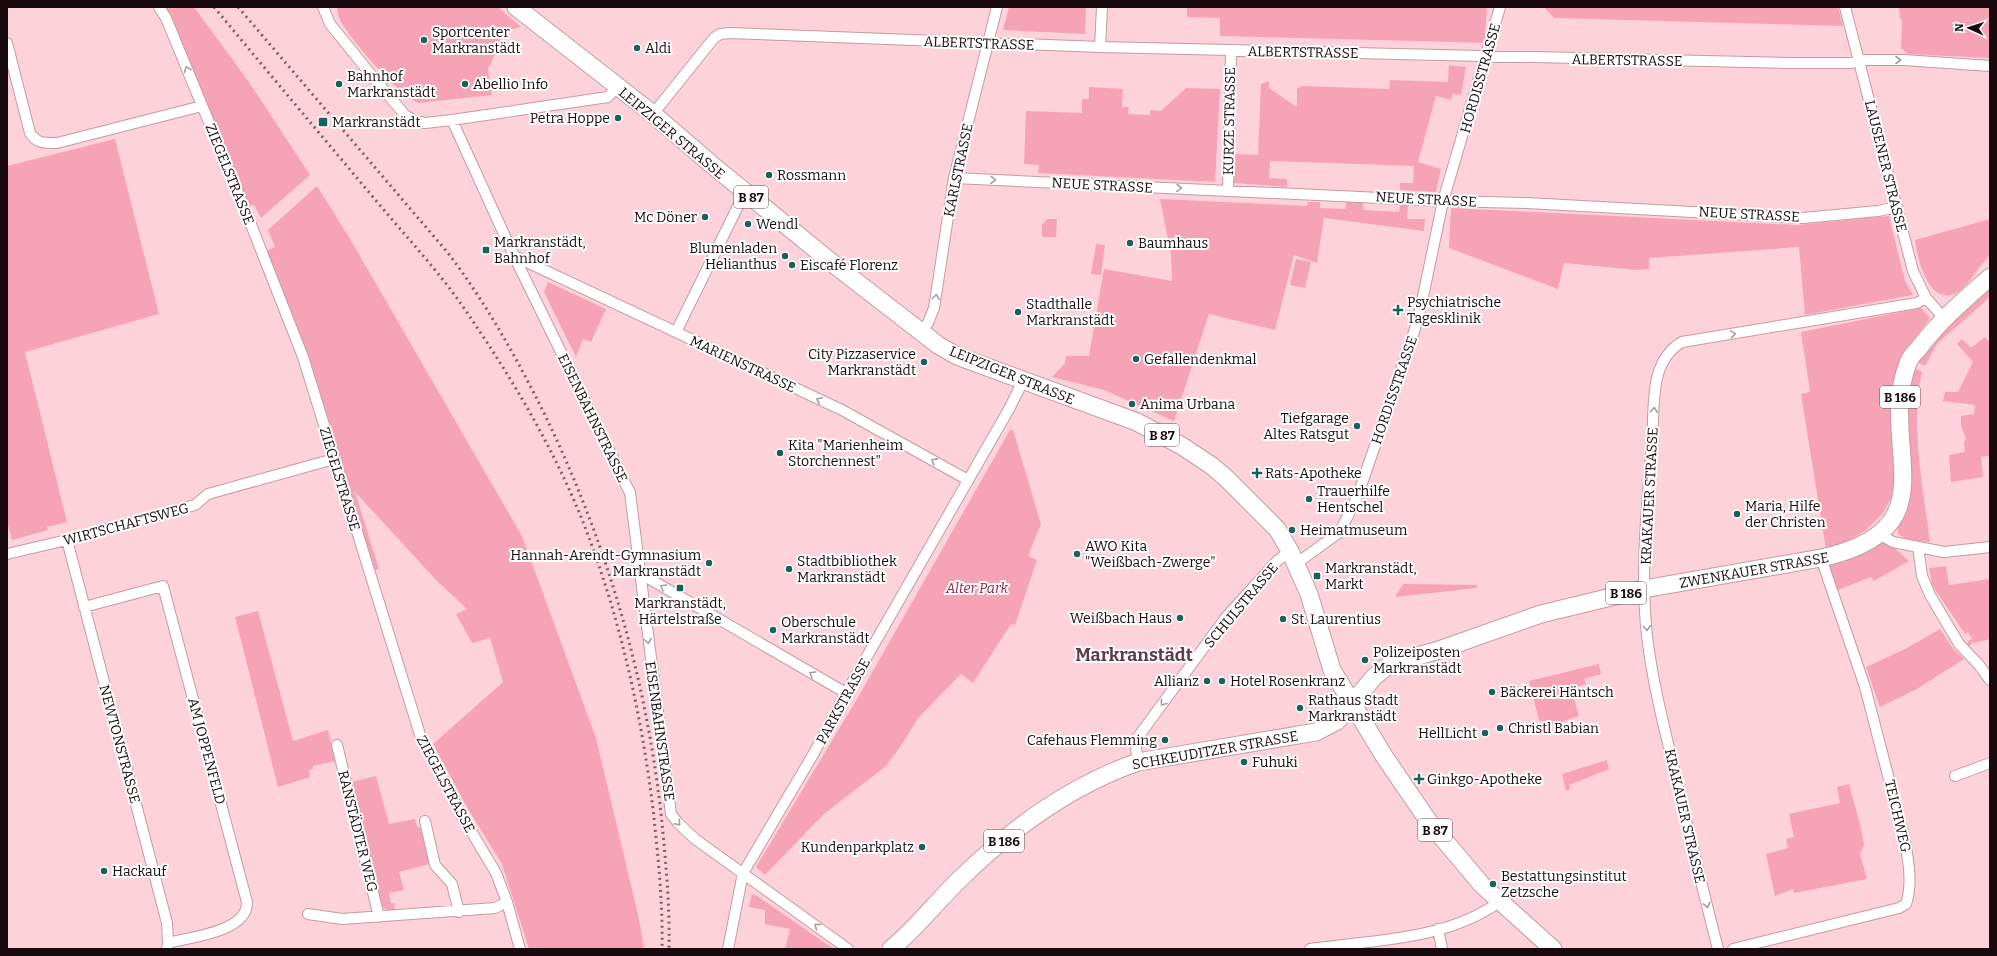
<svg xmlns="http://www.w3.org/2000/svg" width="1997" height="956" font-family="Bitter,serif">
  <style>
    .green { fill: #f6a3b6 }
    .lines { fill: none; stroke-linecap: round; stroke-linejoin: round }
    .minor-casing { stroke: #c49ba4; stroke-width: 12 }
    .primary-casing { stroke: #c49ba4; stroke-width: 19 }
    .minor { stroke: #fff; stroke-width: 10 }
    .primary { stroke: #fff; stroke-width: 17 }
    .rail { stroke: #7b6066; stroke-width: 3; stroke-dasharray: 2 4; stroke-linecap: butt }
    .oneway { stroke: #a39d9f }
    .poi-dot { fill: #17625a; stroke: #fff; stroke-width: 1.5 }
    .labels { text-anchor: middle; stroke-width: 4; stroke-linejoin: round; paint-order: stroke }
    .shield { fill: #fff; stroke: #5d5456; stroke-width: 1 }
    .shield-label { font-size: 13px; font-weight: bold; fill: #180a0e }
    .poi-label { font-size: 14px; fill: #180a0e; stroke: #fff; text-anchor: start }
    .street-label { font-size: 14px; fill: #180a0e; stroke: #fff }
    .park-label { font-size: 14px; font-style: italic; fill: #932049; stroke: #fff }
    .district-label { font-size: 18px; font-weight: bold; fill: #603d45; stroke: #fff }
  </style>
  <rect width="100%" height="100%" fill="#fed2db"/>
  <path class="green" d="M 164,7 L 194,7 L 249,82 L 310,175 L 261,218 L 254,205 L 249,206 L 170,16 Z
    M 337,7 L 498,7 L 521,27 L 504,31 L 490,66 L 488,67 L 492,95 L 419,103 C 400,97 354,43 343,25 C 339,19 337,13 337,7 Z
    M 1009,7 L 1086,7 L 1085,34 L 1003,30 Z
    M 1187,7 L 1487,7 L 1485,34 L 1492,36 L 1490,43 L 1220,36 L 1220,18 L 1187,17 Z
    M 1544,7 L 1838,7 L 1843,26 L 1554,18 Z
    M 1873,7 L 1990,7 L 1990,58 L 1908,54 L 1901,48 L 1902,21 L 1900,18 L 1899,8 Z
    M 1449,65 L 1466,67 L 1461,95 L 1453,94 L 1451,100 L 1436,96 L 1418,162 L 1441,169 L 1436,192 L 1400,190 L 1400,183 L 1413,183 L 1414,166 L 1270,161 L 1269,178 L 1287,179 L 1287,187 L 1234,183 L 1235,154 L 1258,155 L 1261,84 L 1269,81 L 1269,88 L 1297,107 L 1297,89 L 1302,86 L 1389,89 L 1390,80 L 1448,82 Z
    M 1089,87 L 1123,89 L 1122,107 L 1129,107 L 1128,114 L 1150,115 L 1150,110 L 1161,111 L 1186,88 L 1220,89 L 1215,182 L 1038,173 L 1039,165 L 1024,164 L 1026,111 L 1082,113 L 1082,99 L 1089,99 Z
    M 115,139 L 159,314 L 25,352 L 67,522 L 47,527 L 48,530 L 12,540 L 7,522 L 7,166 Z
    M 317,186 L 349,237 L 522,536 L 596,738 L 639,919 L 644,949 L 529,949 L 502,864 L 468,809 L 433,744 L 503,682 L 490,638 L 472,643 L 456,614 L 467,609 L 437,581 L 355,492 L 379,569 L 375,570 L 309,357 L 266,251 L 275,247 L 268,230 Z
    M 1160,199 L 1307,206 L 1308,202 L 1320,202 L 1320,208 L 1346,209 L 1346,202 L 1363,203 L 1363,210 L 1399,212 L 1400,205 L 1408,205 L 1407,219 L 1425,219 L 1424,231 L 1324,218 L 1317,263 L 1294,255 L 1275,330 L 1209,314 L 1174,421 L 1104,390 L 1052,377 L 1065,363 L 1066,356 L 1089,356 L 1104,269 L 1172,281 L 1171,254 Z
    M 1451,208 L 1796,225 L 1889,216 L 1905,281 L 1913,295 L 1805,315 L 1799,247 L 1649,258 L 1649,269 L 1637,270 L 1564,263 L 1558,289 L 1449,248 Z
    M 1047,219 L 1057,219 L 1056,237 L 1042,237 L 1042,225 Z
    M 1990,219 L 1990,255 C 1979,265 1970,284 1958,292 C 1929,309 1917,258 1915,240 Z
    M 1096,244 L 1105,245 L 1101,275 L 1091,274 Z
    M 1296,259 L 1311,262 L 1305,288 L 1290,285 Z
    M 548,282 L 606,309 L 591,342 L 583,339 L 576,357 L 544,292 Z
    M 1990,286 L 1990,297 L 1937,344 L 1925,366 L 1917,362 L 1921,353 Z
    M 1921,308 L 1930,318 L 1910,344 L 1902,361 L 1896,474 L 1891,498 L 1883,513 L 1867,529 L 1850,540 L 1826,549 L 1801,394 L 1810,392 L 1801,332 Z
    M 1985,337 L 1990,343 L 1990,456 L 1981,457 L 1983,477 L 1951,482 L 1949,455 L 1965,452 L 1964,442 L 1966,439 L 1961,426 L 1961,416 L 1974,414 L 1975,405 L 1943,401 L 1945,392 L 1958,392 L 1973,362 L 1957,344 L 1962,339 L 1971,348 Z
    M 1913,367 L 1922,372 C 1910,426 1923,487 1930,542 L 1908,540 L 1898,534 L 1905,405 Z
    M 1010,430 L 1013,430 L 1041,524 L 1028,556 L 1037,560 L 1015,625 L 1011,624 L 973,683 L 961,674 L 919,717 L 900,747 L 886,766 L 824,814 L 765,875 L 756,867 L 857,699 Z
    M 1879,534 L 1909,561 L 1874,581 L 1871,577 L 1838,590 L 1821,558 Z
    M 1946,566 L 1949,585 L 1990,579 L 1990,639 L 1975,643 L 1973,642 L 1968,647 L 1968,641 L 1972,639 L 1968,632 L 1965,634 L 1932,585 L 1929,568 Z
    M 1403,584 L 1405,584 L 1477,585 L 1477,588 L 1395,597 Z
    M 258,611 L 293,741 L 328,730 L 336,761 L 313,766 L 313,769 L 309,770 L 310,777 L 278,787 L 235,617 Z
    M 1940,629 L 1954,650 L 1964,659 L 1917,689 L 1880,707 L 1866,667 L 1905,649 Z
    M 1599,664 L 1601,674 L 1584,679 L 1586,684 L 1571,689 L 1579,716 L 1549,726 L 1539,720 L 1529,681 Z
    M 1607,760 L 1609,769 L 1569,785 L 1570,789 L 1566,791 L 1562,774 Z
    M 376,776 L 389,824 L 415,819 L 417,826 L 421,829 L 429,864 L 399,872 L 404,890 L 389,893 L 391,903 L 394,903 L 395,910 L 387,910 L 381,906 L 351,782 Z
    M 1849,784 L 1861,828 L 1864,845 L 1860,854 L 1867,879 L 1794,893 L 1793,889 L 1775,896 L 1766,854 L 1788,848 L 1786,839 L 1794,837 L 1789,814 L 1840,803 L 1837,787 Z
    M 752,894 L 757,896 L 834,949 L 785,949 L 790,929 L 765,924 L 765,910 L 749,907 Z"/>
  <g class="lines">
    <defs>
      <path id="minor" d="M 159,7 L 166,18 L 250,222 L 303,357 L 421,738 L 462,816 L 496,873 L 507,902 L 520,949
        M 323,7 L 330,24 L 373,77 L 405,115 L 415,121 L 425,123 L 452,120 L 608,97 L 617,87
        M 1845,7 L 1913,271 L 1926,298 L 1944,318
        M 7,43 L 30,133 C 37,144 45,143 57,143 L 202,106
        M 1100,47 L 1102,7
        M 653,114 L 714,38 L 720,34 L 730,33 L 1100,47 L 1788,63 L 1852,63 L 1859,60 L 1904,60 L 1990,66
        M 452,120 L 514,256 L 630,493 L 671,814 L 678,823 L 695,839 L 848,949
        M 954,178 L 1443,201 L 1527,203 L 1803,218 L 1878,211 L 1897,207
        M 1228,191 L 1231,51
        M 514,256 L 842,410 L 968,480
        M 676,332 L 745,192
        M 921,332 L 928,323 L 934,308 L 954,178 L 997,7
        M 1879,534 L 1893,542 L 1944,552 L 1990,547
        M 67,540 L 167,923 L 168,943 L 167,949
        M 1918,547 L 1922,576 L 1930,595 L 1959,644 L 1979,665 L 1990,680
        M 7,554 L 67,540 L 195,505 L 208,494 L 334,459
        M 1297,563 L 1340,532 L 1358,495 L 1414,332 L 1421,306 L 1443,201 L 1500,7
        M 641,574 L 846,693
        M 84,607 L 163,586 L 247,902 C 248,932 190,937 168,943
        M 337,745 L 379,917
        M 1138,762 L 1135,741 L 1227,616 L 1277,561 L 1290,551
        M 1955,776 L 1990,763
        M 425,821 L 435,865 L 452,884 L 459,912
        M 308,914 L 342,919 L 495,908 L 507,902
        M 1438,929 L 1442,949
        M 728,949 L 743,873 L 814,753 L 846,693 L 1009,409 L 1023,381
        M 1310,949 C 1373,940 1447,940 1499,902
        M 1718,949 C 1702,886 1686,823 1672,760 C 1662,719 1652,678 1647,636 C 1640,572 1647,506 1652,442 C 1655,407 1648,362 1682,342 L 1917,303 L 1926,298
        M 1733,949 L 1899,908 L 1906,904 C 1913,884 1908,857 1904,837 L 1865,687 L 1821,558"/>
      <path id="primary" d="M 516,7 L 653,114 L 711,164 L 836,266 L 938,345 L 957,356 L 1137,422 L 1182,446 L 1212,466 L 1226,478 L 1277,529 L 1290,551 L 1309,594 L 1332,670 L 1384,756 L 1429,822 L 1482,885 L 1553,949
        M 891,949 C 917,927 937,901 961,878 C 1011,829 1072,785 1138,762 L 1316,732 L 1337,721 L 1374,677 L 1385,668 L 1402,660 L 1436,651 L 1541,614 L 1644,589 L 1821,558 C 1955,529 1876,446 1908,363 C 1910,357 1915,352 1919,348 C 1940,320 1964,300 1990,277"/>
    </defs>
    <use href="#minor" class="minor-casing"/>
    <use href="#primary" class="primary-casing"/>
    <use href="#minor" class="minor"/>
    <use href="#primary" class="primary"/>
    <path class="rail" d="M 214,7 C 267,71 320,134 373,197 C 402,232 433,265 459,301 C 507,370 552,444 583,522 C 619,614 641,711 653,809 C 658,855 663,903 662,949
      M 238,7 L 448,253 C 486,303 516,357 544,413 C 607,543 647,679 662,823 C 666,865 670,907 669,949"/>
  </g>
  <defs><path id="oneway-chevron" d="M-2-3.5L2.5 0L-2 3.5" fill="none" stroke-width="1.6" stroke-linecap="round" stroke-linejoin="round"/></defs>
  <g class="oneway">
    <use href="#oneway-chevron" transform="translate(1898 60)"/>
    <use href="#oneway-chevron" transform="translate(187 69) rotate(-112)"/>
    <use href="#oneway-chevron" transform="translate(993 180) rotate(3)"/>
    <use href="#oneway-chevron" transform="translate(1179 188) rotate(3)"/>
    <use href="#oneway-chevron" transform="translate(936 297) rotate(-82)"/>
    <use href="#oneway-chevron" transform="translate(1733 334) rotate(-9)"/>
    <use href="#oneway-chevron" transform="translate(819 400) rotate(-155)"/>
    <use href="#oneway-chevron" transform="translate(1654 410) rotate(-86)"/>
    <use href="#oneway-chevron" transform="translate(934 461) rotate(-151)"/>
    <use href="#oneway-chevron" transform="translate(663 587) rotate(-150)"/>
    <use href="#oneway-chevron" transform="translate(1647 628) rotate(86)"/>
    <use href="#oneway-chevron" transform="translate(648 641) rotate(82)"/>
    <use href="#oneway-chevron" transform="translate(812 674) rotate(-150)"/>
    <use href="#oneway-chevron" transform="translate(1163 703) rotate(127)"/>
    <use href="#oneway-chevron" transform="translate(678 823) rotate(49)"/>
    <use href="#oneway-chevron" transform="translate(1707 905) rotate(76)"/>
    <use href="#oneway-chevron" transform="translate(817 926) rotate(-143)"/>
  </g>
  <g class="poi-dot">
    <circle cx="424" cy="40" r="4"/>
    <circle cx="637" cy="48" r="4"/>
    <circle cx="339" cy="84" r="4"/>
    <circle cx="465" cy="84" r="4"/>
    <circle cx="618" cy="118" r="4"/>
    <rect x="318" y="117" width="10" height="10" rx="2"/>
    <circle cx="769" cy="175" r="4"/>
    <circle cx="705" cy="217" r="4"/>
    <circle cx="748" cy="224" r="4"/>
    <circle cx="1130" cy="243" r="4"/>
    <rect x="482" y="246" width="8" height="8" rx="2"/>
    <circle cx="785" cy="256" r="4"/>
    <circle cx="792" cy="265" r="4"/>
    <path d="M1396 304h4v4h4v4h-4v4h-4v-4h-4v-4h4z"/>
    <circle cx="1018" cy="312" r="4"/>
    <circle cx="1136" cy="359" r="4"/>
    <circle cx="924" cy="362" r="4"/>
    <circle cx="1132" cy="404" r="4"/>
    <circle cx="1357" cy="426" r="4"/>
    <circle cx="780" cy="453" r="4"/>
    <path d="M1255 467h4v4h4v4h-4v4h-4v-4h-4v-4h4z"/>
    <circle cx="1309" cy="499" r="4"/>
    <circle cx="1737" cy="514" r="4"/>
    <circle cx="1292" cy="530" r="4"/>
    <circle cx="1077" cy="554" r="4"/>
    <circle cx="709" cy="563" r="4"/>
    <circle cx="789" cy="569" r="4"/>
    <rect x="1313" y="572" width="8" height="8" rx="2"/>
    <rect x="676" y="584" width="8" height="8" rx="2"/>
    <circle cx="1180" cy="618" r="4"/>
    <circle cx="1283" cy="619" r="4"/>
    <circle cx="773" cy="630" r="4"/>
    <circle cx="1365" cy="660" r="4"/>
    <circle cx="1207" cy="681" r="4"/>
    <circle cx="1222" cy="681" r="4"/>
    <circle cx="1492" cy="692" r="4"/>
    <circle cx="1300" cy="708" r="4"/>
    <circle cx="1500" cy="728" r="4"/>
    <circle cx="1485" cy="733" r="4"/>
    <circle cx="1165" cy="740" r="4"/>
    <circle cx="1244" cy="762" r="4"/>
    <path d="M1417 773h4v4h4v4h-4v4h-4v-4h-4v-4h4z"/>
    <circle cx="922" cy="847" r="4"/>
    <circle cx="104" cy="871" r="4"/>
    <circle cx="1493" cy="884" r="4"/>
  </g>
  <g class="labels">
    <g class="shield">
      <rect x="734" y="186" width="34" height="22" rx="3"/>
      <rect x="1880" y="386" width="40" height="22" rx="3"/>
      <rect x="1145" y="424" width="34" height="22" rx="3"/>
      <rect x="1606" y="582" width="40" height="22" rx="3"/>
      <rect x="1418" y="819" width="34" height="22" rx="3"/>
      <rect x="984" y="830" width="40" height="22" rx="3"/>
    </g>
    <g class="shield-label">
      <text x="751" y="202">B 87</text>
      <text x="1900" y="402">B 186</text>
      <text x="1162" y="440">B 87</text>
      <text x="1626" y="598">B 186</text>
      <text x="1435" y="835">B 87</text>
      <text x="1004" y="846">B 186</text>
    </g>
    <g class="poi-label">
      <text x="432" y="37">Sportcenter<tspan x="432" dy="16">Markranstädt</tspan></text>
      <text x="645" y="53">Aldi</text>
      <text x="347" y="81">Bahnhof<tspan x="347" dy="16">Markranstädt</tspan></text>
      <text x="473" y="89">Abellio Info</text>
      <text x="610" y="123" text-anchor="end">Petra Hoppe</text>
      <text x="332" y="127">Markranstädt</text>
      <text x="777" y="180">Rossmann</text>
      <text x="697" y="222" text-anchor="end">Mc Döner</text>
      <text x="756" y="229">Wendl</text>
      <text x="494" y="247">Markranstädt,<tspan x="494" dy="16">Bahnhof</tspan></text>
      <text x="1138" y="248">Baumhaus</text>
      <text x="777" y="253" text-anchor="end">Blumenladen<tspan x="777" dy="16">Helianthus</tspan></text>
      <text x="800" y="270">Eiscafé Florenz</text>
      <text x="1407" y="307">Psychiatrische<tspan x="1407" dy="16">Tagesklinik</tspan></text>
      <text x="1026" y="309">Stadthalle<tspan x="1026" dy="16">Markranstädt</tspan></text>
      <text x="916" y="359" text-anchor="end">City Pizzaservice<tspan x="916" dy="16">Markranstädt</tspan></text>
      <text x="1144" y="364">Gefallendenkmal</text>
      <text x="1140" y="409">Anima Urbana</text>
      <text x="1349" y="423" text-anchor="end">Tiefgarage<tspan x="1349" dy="16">Altes Ratsgut</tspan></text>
      <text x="788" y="450">Kita "Marienheim<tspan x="788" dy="16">Storchennest"</tspan></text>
      <text x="1265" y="478">Rats-Apotheke</text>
      <text x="1317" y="496">Trauerhilfe<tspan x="1317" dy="16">Hentschel</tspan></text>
      <text x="1745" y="511">Maria, Hilfe<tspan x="1745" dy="16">der Christen</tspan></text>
      <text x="1300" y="535">Heimatmuseum</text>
      <text x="1085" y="551">AWO Kita<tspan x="1085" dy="16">"Weißbach-Zwerge"</tspan></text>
      <text x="701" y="560" text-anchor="end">Hannah-Arendt-Gymnasium<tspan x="701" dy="16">Markranstädt</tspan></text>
      <text x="797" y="566">Stadtbibliothek<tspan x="797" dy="16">Markranstädt</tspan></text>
      <text x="1325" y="573">Markranstädt,<tspan x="1325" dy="16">Markt</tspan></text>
      <text x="680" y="608" text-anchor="middle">Markranstädt,<tspan x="680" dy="16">Härtelstraße</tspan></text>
      <text x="1172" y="623" text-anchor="end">Weißbach Haus</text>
      <text x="1291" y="624">St. Laurentius</text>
      <text x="781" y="627">Oberschule<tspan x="781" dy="16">Markranstädt</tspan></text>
      <text x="1373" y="657">Polizeiposten<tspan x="1373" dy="16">Markranstädt</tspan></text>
      <text x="1199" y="686" text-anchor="end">Allianz</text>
      <text x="1230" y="686">Hotel Rosenkranz</text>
      <text x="1500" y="697">Bäckerei Häntsch</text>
      <text x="1308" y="705">Rathaus Stadt<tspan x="1308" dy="16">Markranstädt</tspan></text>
      <text x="1508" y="733">Christl Babian</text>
      <text x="1477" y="738" text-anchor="end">HellLicht</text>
      <text x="1157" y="745" text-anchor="end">Cafehaus Flemming</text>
      <text x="1252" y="767">Fuhuki</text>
      <text x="1427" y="784">Ginkgo-Apotheke</text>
      <text x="914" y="852" text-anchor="end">Kundenparkplatz</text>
      <text x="112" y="876">Hackauf</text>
      <text x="1501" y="881">Bestattungsinstitut<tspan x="1501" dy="16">Zetzsche</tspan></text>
    </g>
    <g class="street-label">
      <text transform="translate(979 43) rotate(2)" y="5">ALBERTSTRASSE</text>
      <text transform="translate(1303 52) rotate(1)" y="5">ALBERTSTRASSE</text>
      <text transform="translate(1627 60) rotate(1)" y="5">ALBERTSTRASSE</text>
      <text transform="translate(1480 78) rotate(-74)" y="5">HORDISSTRASSE</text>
      <text transform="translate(1229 121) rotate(-89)" y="5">KURZE STRASSE</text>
      <text transform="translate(672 133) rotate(40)" y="5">LEIPZIGER STRASSE</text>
      <text transform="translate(1886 166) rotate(76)" y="5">LAUSENER STRASSE</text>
      <text transform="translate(958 170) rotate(-78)" y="5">KARLSTRASSE</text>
      <text transform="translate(230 174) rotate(68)" y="5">ZIEGELSTRASSE</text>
      <text transform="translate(1102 185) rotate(3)" y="5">NEUE STRASSE</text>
      <text transform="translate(1426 199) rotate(3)" y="5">NEUE STRASSE</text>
      <text transform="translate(1749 214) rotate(3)" y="5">NEUE STRASSE</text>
      <text transform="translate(743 364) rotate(25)" y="5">MARIENSTRASSE</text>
      <text transform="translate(1012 375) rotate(22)" y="5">LEIPZIGER STRASSE</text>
      <text transform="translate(1394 390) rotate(-71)" y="5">HORDISSTRASSE</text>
      <text transform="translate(593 418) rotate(64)" y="5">EISENBAHNSTRASSE</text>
      <text transform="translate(340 479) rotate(73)" y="5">ZIEGELSTRASSE</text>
      <text transform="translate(1649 496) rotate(-87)" y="5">KRAKAUER STRASSE</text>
      <text transform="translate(126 524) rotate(-15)" y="5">WIRTSCHAFTSWEG</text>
      <text transform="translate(1754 570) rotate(-10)" y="5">ZWENKAUER STRASSE</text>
      <text transform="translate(1241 605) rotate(-50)" y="5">SCHULSTRASSE</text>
      <text transform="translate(843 701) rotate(-61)" y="5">PARKSTRASSE</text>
      <text transform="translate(660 731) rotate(82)" y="5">EISENBAHNSTRASSE</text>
      <text transform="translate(120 744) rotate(75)" y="5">NEWTONSTRASSE</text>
      <text transform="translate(1215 750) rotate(-10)" y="5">SCHKEUDITZER STRASSE</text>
      <text transform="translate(207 751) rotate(75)" y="5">AM JOPPENFELD</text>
      <text transform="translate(446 784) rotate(62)" y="5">ZIEGELSTRASSE</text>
      <text transform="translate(1685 816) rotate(77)" y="5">KRAKAUER STRASSE</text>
      <text transform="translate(1898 816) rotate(77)" y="5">TEICHWEG</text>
      <text transform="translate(358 831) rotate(76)" y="5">RANSTÄDTER WEG</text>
    </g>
    <g class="park-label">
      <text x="977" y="593">Alter Park</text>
    </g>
    <g class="district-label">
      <text x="1134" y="661">Markranstädt</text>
    </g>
  </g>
  <rect width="1997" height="956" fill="none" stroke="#180a0e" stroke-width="16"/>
  <g transform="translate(1969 28) rotate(273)" stroke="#ffffff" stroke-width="3" paint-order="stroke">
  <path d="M0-3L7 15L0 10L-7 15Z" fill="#180a0e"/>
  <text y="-6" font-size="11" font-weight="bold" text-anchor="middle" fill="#180a0e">N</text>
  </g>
</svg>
